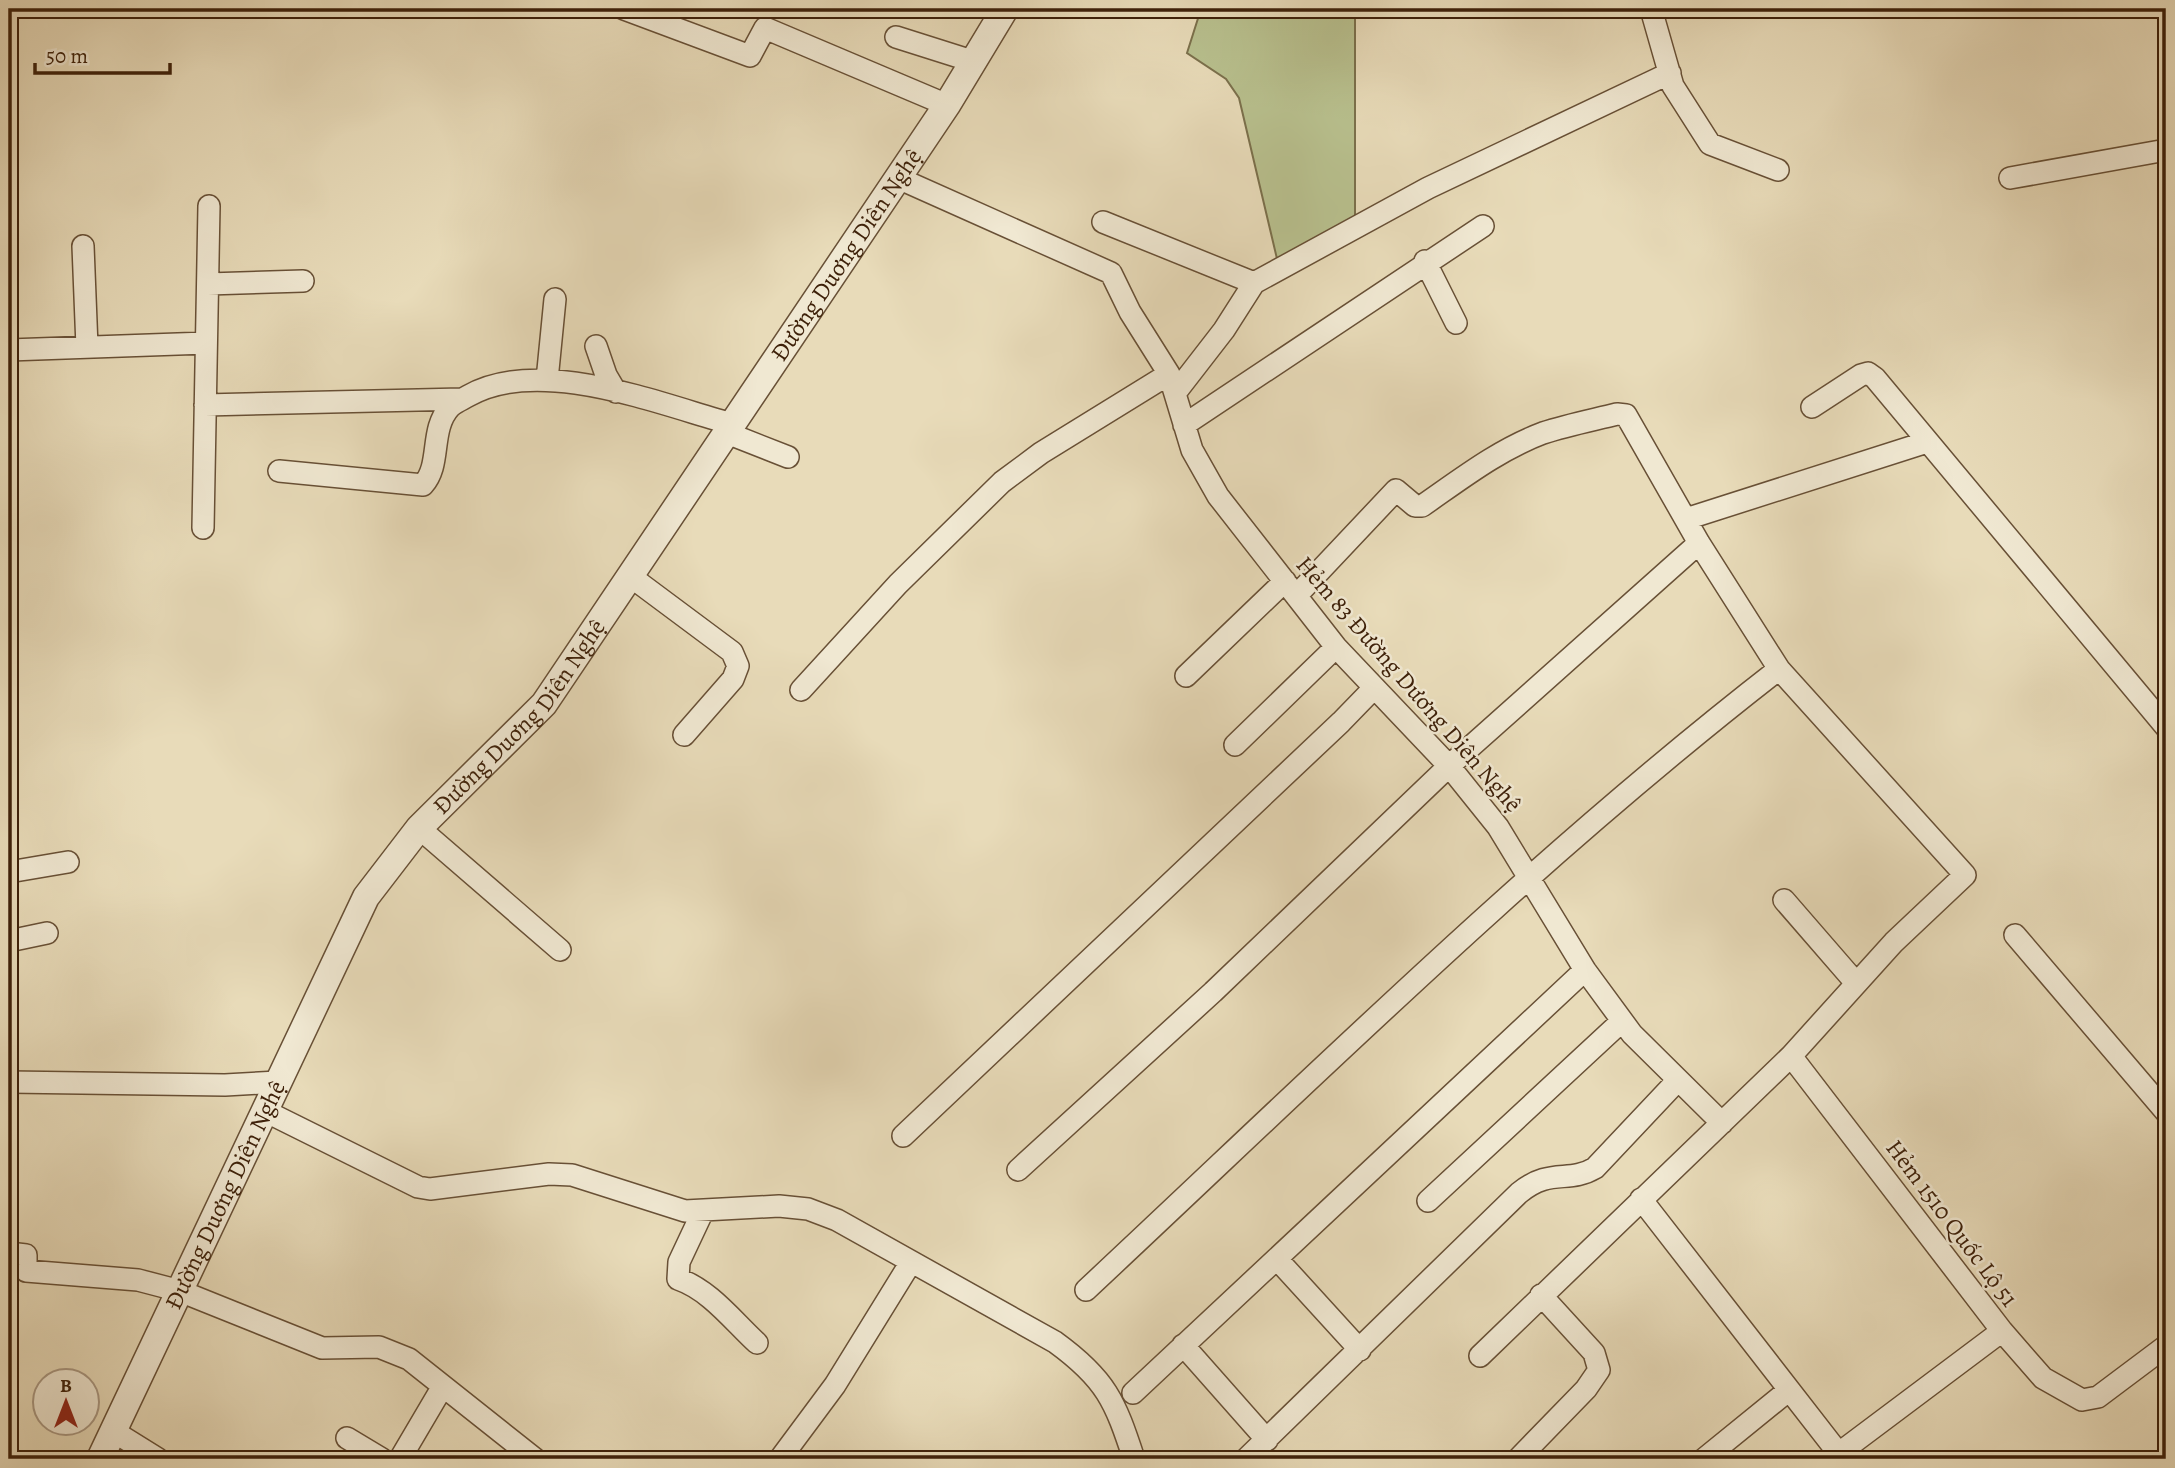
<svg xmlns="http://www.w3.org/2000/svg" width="2175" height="1468" font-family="Alegreya,serif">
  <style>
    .green { fill: #b8c08e; stroke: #7b704c; stroke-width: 2 }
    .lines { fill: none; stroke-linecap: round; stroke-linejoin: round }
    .minor-casing { stroke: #685036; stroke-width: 24 }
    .tertiary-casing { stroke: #685036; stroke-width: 29 }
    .minor { stroke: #f0e8d2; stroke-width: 21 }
    .tertiary { stroke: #f0e8d2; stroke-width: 26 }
    .labels { text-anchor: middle; stroke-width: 5; stroke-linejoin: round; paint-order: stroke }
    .street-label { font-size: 24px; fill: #3e210a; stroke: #f0e8d2 }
  </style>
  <rect width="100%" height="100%" fill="#e8dbb9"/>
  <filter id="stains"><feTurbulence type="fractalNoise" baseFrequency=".00286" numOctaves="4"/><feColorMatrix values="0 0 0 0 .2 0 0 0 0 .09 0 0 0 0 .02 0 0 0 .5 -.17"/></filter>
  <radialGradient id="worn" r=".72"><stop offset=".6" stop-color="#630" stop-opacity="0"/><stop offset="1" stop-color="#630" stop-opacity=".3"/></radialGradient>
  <path class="green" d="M 1201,9 L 1355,9 L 1355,221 L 1278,263 L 1239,98 L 1226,79 L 1187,53 Z"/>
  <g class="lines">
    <defs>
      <path id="minor" d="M 624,9 L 750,56 L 765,28 L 947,105
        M 1651,9 L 1673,86 L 1710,144 L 1778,170
        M 896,37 L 975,62
        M 898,178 L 1111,273 L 1130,312 L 1169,374 L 1192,450 L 1218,496 L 1336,647 L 1449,766 L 1498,827 L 1585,970 L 1632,1034 L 1722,1123
        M 2010,178 L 2166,150
        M 1103,222 L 1254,283
        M 83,246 L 87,347
        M 1425,261 L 1456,323
        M 208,284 L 303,281
        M 596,346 L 606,375 L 616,392
        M 9,350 L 206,343
        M 547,380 L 555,299
        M 1176,392 L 1224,330 L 1254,283 L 1428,188 L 1670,73
        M 205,405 L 462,399
        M 1812,407 L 1861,375 L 1868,373 L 1875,378 L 2166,727
        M 1184,425 L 1483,226
        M 727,433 L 788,457
        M 279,471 L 423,485 C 442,464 429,430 450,407 C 455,402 463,399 468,396 C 539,355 659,404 732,424
        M 1686,519 L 1927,442
        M 203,528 L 209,206
        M 630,576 L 732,652 L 738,666 L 733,679 L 684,735
        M 1296,596 L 1396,490 L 1415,506 L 1422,506 C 1461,479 1498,450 1543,433 C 1567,425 1593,420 1617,414 L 1626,415 L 1699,543 L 1779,669 L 1965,875 L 1894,942 L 1791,1056
        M 1186,676 L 1285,581
        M 801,690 L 898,584 L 1002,482 L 1041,453 L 1169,374
        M 1235,745 L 1336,647
        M 419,828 L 560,950
        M 9,872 L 68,862
        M 1784,900 L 1856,983
        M 2015,935 L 2166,1112
        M 9,941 L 47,933
        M 9,1082 L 225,1085 L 278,1082
        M 265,1111 L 418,1187 L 430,1189 L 549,1174 L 572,1175 L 685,1211 L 779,1206 L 808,1209 L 837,1220 L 1055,1342 C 1106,1379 1115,1401 1134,1459
        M 903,1136 L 1341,722 L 1374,688
        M 1018,1170 L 1213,992 L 1449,766 L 1699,543
        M 1641,1199 L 1843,1459
        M 1428,1201 L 1622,1021
        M 703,1211 L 679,1262 L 678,1279 C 710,1290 733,1321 757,1343
        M 9,1253 L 26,1255 L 26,1271 L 138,1280 L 180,1291 L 322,1348 L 379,1347 L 409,1359 L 535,1459
        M 1277,1259 L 1360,1350
        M 1086,1290 C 1313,1078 1534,859 1779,669
        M 1183,1345 L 1267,1440
        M 1480,1356 L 1791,1056 L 2002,1331 L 2043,1378 L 2082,1400 L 2098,1397 L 2166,1346
        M 1133,1393 L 1585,970
        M 113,1431 L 158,1459
        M 347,1438 L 382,1459
        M 1838,1454 L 2002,1331
        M 400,1459 L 443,1386
        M 780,1459 L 835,1385 L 911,1262
        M 1246,1459 L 1519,1193 C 1551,1167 1568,1184 1595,1168 L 1678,1080
        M 1518,1459 L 1586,1389 L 1599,1370 L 1594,1353 L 1541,1295
        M 1704,1459 L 1789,1390"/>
      <g id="tertiary">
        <path id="s1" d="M 100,1459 L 366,897 L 419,828 L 544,704 L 947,105 L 1005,9"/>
      </g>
    </defs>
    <use href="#minor" class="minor-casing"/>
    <use href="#tertiary" class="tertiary-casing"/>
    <use href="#minor" class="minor"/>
    <use href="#tertiary" class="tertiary"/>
  </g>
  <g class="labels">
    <g class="street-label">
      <text dy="8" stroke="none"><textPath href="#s1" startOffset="1426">Đường Duơng Diên Nghệ</textPath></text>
      <text transform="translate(1409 684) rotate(49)" y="8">Hẻm 83 Đường Dương Diên Nghệ</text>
      <text dy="8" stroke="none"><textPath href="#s1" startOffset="859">Đường Duơng Diên Nghệ</textPath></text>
      <text dy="8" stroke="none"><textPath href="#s1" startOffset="292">Đường Duơng Diên Nghệ</textPath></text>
      <text transform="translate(1952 1223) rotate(53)" y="8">Hẻm 1510 Quốc Lộ 51</text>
    </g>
  </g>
  <rect width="2175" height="1468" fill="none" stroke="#e8dbb9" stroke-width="35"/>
  <rect x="10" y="10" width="2154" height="1447" fill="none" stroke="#3e210a" stroke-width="3.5"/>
  <rect x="18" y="18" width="2140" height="1433" fill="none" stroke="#3e210a" stroke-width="2"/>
  <g transform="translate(66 1402)"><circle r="33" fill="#f0e8d2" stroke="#a99882" stroke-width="2"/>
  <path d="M0-5L12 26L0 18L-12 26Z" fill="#8f2418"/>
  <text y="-10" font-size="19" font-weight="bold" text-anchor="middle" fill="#3e210a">B</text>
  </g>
  <path d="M35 63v10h135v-10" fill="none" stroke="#3e210a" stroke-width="3.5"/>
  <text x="46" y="63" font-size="21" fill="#3e210a" stroke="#f0e8d2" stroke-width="5" paint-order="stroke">50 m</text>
  <rect width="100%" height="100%" filter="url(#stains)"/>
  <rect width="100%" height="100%" fill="url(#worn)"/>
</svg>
